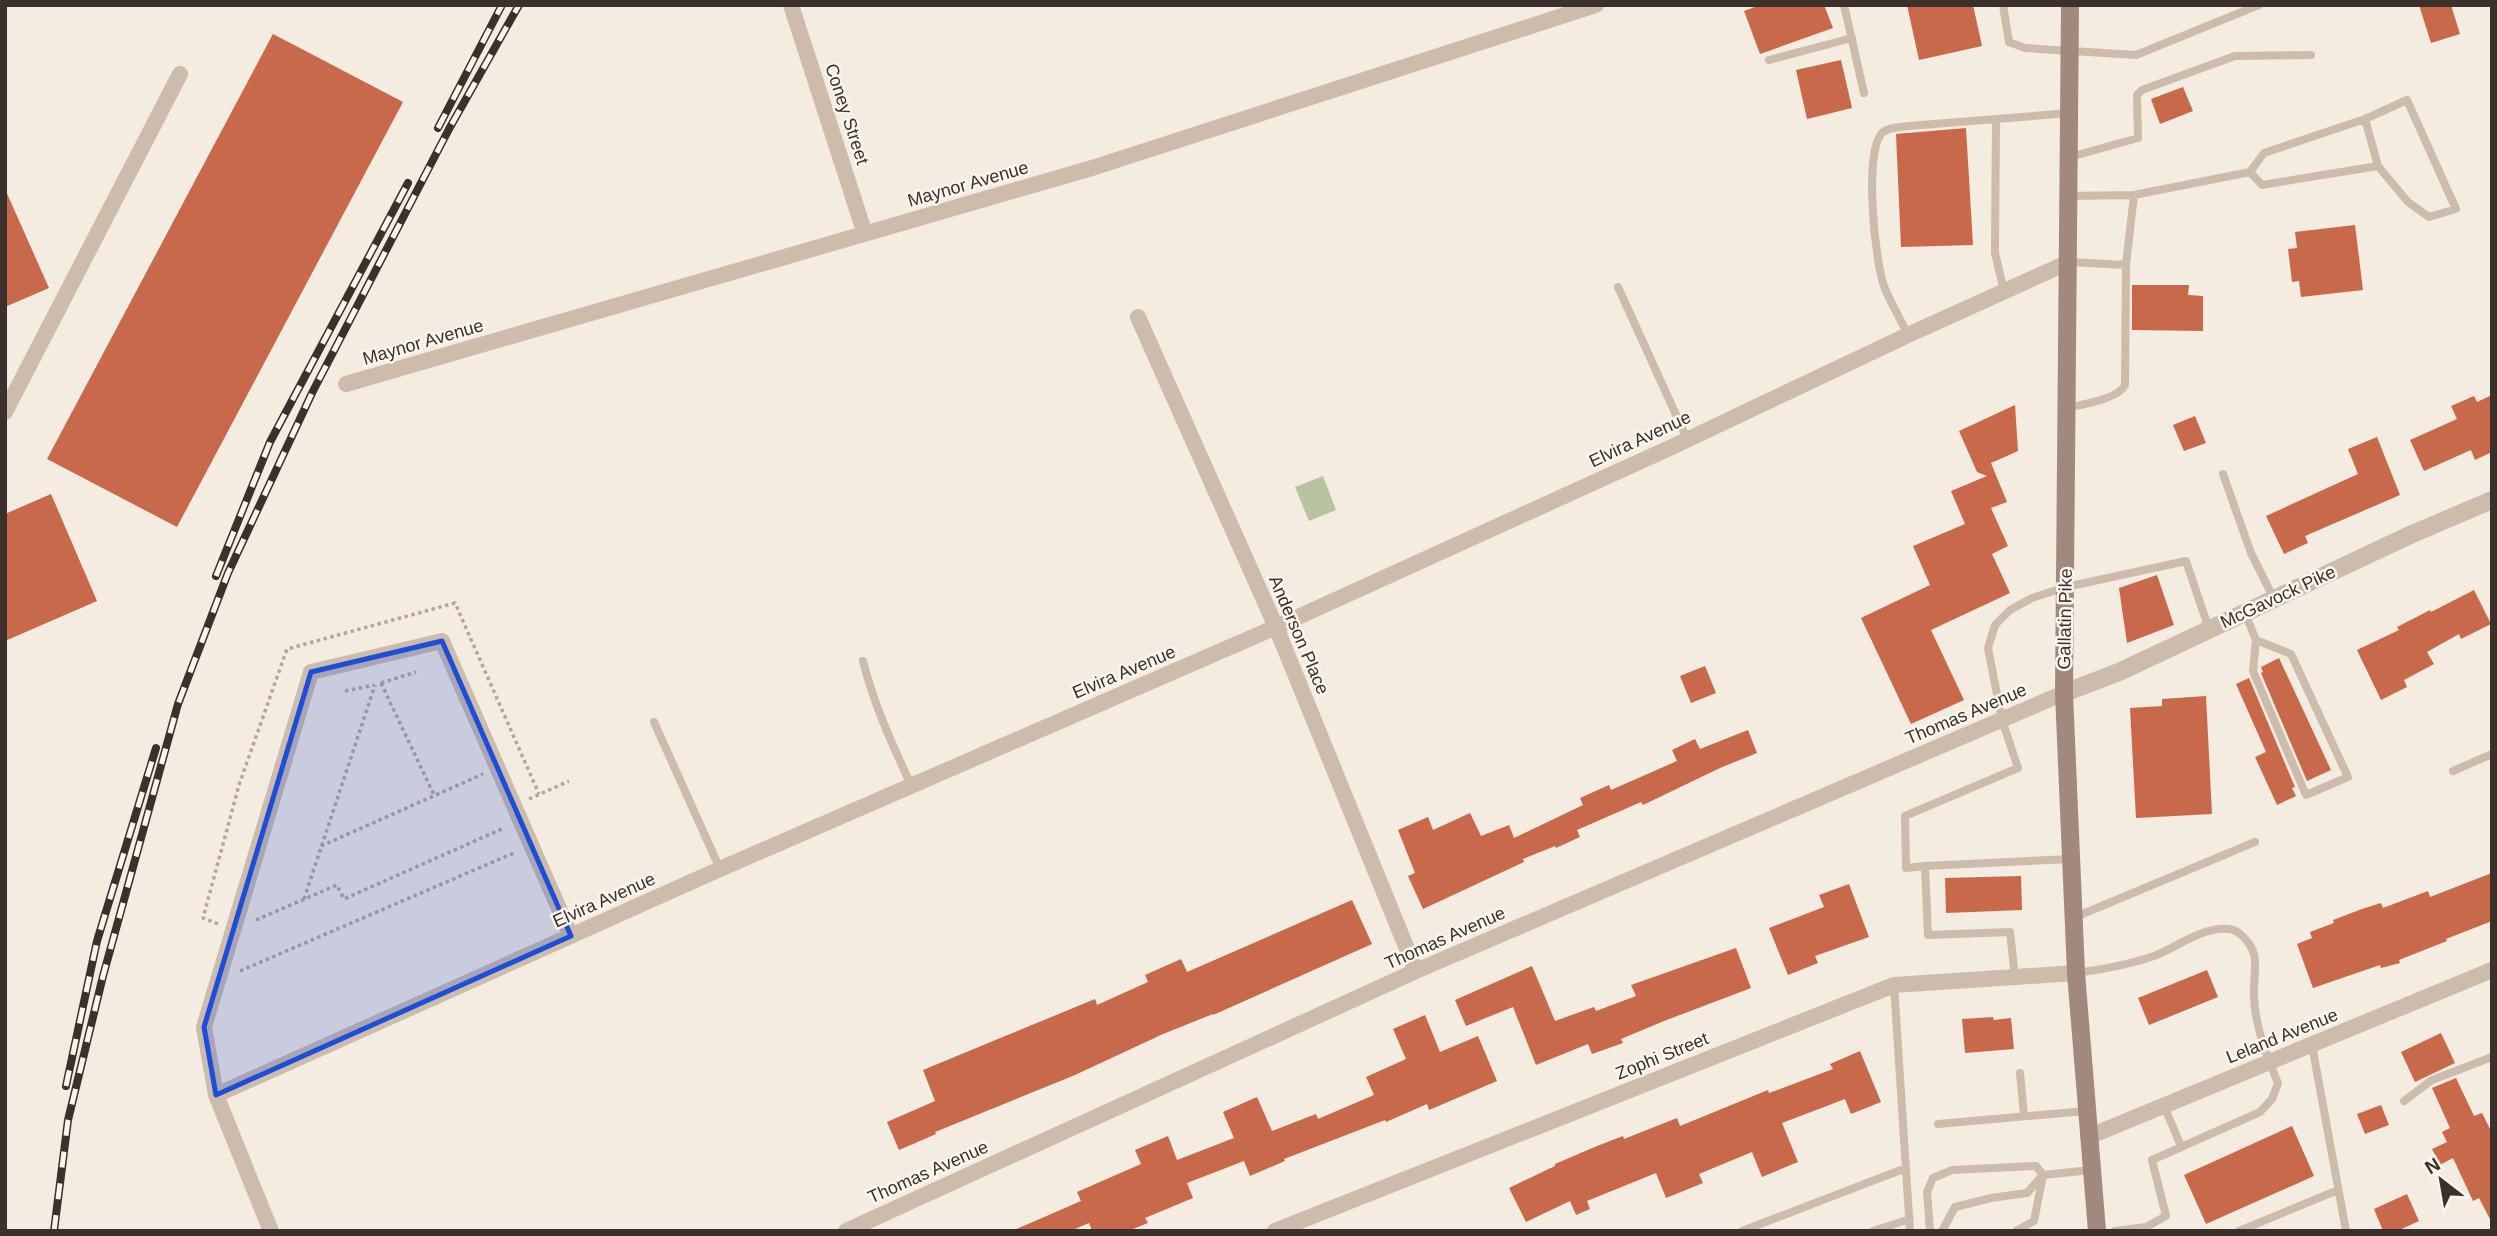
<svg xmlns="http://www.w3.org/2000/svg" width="2497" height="1236" font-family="Helvetica,sans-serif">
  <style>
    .green { fill: #b8c4a0 }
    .building { fill: #c8694b }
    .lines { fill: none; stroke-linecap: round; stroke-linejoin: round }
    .path { stroke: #b9a596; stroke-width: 3.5; stroke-dasharray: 3.5 3.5; stroke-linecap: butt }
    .service { stroke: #cdbbac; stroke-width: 8 }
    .minor { stroke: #cdbbac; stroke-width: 16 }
    .tertiary { stroke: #cdbbac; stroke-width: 18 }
    .secondary { stroke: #a18a7d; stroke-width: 18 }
    .rail-casing { stroke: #3b302b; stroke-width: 8 }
    .rail { stroke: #fbf5ee; stroke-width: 5; stroke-dasharray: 16; stroke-linecap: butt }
    .marked { fill: #1d4ed8; fill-opacity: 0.2; stroke: #1d4ed8; stroke-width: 5; stroke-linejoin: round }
    .labels { text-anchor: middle; stroke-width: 5; stroke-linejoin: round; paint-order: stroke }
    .street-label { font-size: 18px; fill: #3b302b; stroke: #fbf5ee }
  </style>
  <rect width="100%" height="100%" fill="#f4ebe1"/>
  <path class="green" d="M 1323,476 L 1336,510 L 1309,521 L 1295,487 Z"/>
  <path class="building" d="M 1760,5 L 1824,5 L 1833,28 L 1760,54 L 1744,11 Z
    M 1907,5 L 1973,5 L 1982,46 L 1919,60 Z
    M 2419,5 L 2451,5 L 2460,34 L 2431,43 Z
    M 273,34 L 403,102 L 177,527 L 47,459 Z
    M 1841,60 L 1852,108 L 1807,119 L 1796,70 Z
    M 2183,87 L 2193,111 L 2160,124 L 2151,99 Z
    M 1966,128 L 1973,245 L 1901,247 L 1896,134 Z
    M 5,189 L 49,288 L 5,307 Z
    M 2355,225 L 2363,290 L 2301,297 L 2299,281 L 2292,282 L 2288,249 L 2297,248 L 2295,232 Z
    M 2132,285 L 2189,285 L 2188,295 L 2203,296 L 2203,331 L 2132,330 Z
    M 2492,395 L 2492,452 L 2475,460 L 2471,450 L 2424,471 L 2410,440 L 2457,419 L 2451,406 L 2474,396 L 2477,402 Z
    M 2015,405 L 2018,451 L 1991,463 L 2007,502 L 1991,508 L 2008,546 L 1992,554 L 2010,593 L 1931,630 L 1964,700 L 1911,724 L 1861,618 L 1930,585 L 1913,546 L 1965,524 L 1951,491 L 1987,476 L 1977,472 L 1959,431 Z
    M 2195,416 L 2206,443 L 2184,451 L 2173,425 Z
    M 2377,437 L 2400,495 L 2305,536 L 2308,543 L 2284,554 L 2266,516 L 2358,474 L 2348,449 Z
    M 51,494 L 97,601 L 5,641 L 5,514 Z
    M 2157,575 L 2174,625 L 2127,643 L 2119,588 Z
    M 2474,590 L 2491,624 L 2461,639 L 2459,634 L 2427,652 L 2434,664 L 2404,680 L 2407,687 L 2381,700 L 2357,650 L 2399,630 L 2397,627 L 2430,610 L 2431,612 Z
    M 2279,658 L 2331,770 L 2307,781 L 2261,673 L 2263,672 L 2261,667 Z
    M 1705,666 L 1716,693 L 1691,703 L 1680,676 Z
    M 2249,678 L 2295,787 L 2292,788 L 2296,796 L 2277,805 L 2255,757 L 2266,752 L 2236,684 Z
    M 2206,696 L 2212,814 L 2136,818 L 2130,708 L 2162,706 L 2162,699 Z
    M 1748,730 L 1757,753 L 1720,768 L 1643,805 L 1641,802 L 1577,830 L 1580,837 L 1556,848 L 1555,846 L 1523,859 L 1524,862 L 1423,909 L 1408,876 L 1415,873 L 1398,830 L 1428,817 L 1433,830 L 1470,813 L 1481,836 L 1509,825 L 1514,838 L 1583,805 L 1580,798 L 1609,785 L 1611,790 L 1677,761 L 1672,750 L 1695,739 L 1700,749 Z
    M 2492,873 L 2492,921 L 2446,939 L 2447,941 L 2399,960 L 2400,963 L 2381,968 L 2380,965 L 2313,988 L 2297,944 L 2312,938 L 2310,932 L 2334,923 L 2333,920 L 2362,909 L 2381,903 L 2383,908 L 2428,891 L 2430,897 Z
    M 2021,876 L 2022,910 L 1946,913 L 1945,878 Z
    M 1849,884 L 1869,937 L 1815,956 L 1818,963 L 1788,975 L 1769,928 L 1824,907 L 1819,895 Z
    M 1352,900 L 1372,944 L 1213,1015 L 1213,1014 L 1163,1034 L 1075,1075 L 935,1132 L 936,1134 L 899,1150 L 887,1122 L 935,1101 L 923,1070 L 1095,999 L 1097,1005 L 1148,982 L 1145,975 L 1181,959 L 1187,972 Z
    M 1736,948 L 1751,988 L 1664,1021 L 1621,1039 L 1623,1043 L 1592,1054 L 1588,1044 L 1536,1065 L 1513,1007 L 1466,1026 L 1455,1000 L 1532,966 L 1555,1021 L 1594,1007 L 1596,1011 L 1636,996 L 1631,985 Z
    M 2207,970 L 2218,997 L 2149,1025 L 2138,998 Z
    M 1425,1015 L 1440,1052 L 1478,1036 L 1497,1081 L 1429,1110 L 1427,1104 L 1386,1122 L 1385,1120 L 1284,1159 L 1285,1161 L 1250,1176 L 1244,1161 L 1187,1183 L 1193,1198 L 1145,1218 L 1148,1223 L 1128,1231 L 1092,1231 L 1089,1223 L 1070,1231 L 1012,1231 L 1081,1201 L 1077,1192 L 1141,1164 L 1135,1150 L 1168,1136 L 1177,1160 L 1234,1138 L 1223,1112 L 1257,1097 L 1272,1131 L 1316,1114 L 1318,1119 L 1374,1095 L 1366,1077 L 1406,1059 L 1393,1029 Z
    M 1993,1017 L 1994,1020 L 2011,1018 L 2014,1049 L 1965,1053 L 1962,1019 Z
    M 2441,1033 L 2455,1063 L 2415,1082 L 2401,1052 Z
    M 1860,1051 L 1881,1102 L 1851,1114 L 1845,1099 L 1782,1123 L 1798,1162 L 1762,1177 L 1752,1152 L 1699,1174 L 1703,1183 L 1666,1198 L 1656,1173 L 1587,1201 L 1590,1209 L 1576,1215 L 1570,1201 L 1526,1222 L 1509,1188 L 1555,1166 L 1555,1164 L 1597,1146 L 1623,1136 L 1624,1139 L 1677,1118 L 1680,1126 L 1768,1090 L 1769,1093 L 1833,1069 L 1830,1064 Z
    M 2456,1078 L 2474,1116 L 2482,1113 L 2492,1133 L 2492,1223 L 2479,1198 L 2473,1201 L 2453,1158 L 2440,1165 L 2432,1149 L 2447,1142 L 2442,1132 L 2450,1128 L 2432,1088 Z
    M 2381,1105 L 2389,1125 L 2365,1134 L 2357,1114 Z
    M 2292,1126 L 2314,1176 L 2206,1224 L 2184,1175 Z
    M 2407,1194 L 2419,1221 L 2397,1231 L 2383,1231 L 2374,1209 Z"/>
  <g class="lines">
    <path class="path" d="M 381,683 L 434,795
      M 381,683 L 416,672
      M 345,691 L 374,685
      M 529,799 L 569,781
      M 321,846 L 483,774
      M 304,899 L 375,685
      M 256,920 L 337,885 L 344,899 L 504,828
      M 218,924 L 203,918 L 239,785 L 287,649 L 455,603 L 539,794
      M 240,971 L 516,852"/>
    <path class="service" d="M 1844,5 L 1864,93
      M 2003,5 L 2009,42 L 2025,48 L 2136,55 L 2259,5
      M 1769,60 L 1852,38
      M 1996,119 L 1995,253 L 2004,291
      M 2070,157 L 2138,138 L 2137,95 L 2142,90 L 2235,56 L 2311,55
      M 2250,172 L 2262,185 L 2378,166
      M 2070,196 L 2134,195 L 2250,172 L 2264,153 L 2365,119 L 2378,166 L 2408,202 L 2429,217 L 2456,209 L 2407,100 L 2365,119
      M 2069,262 L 2126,265
      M 1618,287 L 1687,439
      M 1908,335 C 1900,318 1890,302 1884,286 C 1875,262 1863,149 1883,132 C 1890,127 1901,127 1909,126 L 2070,113
      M 2068,408 C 2082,404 2119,399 2125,385 L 2126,265 L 2134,195
      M 2223,474 L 2251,553 L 2274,599
      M 2245,613 L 2256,640 L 2253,671 L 2306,795 L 2348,777 L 2291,654 L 2256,640
      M 863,661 C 874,705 892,744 911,785
      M 654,722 L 720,869
      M 2453,771 L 2492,754
      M 1925,866 L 1906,868 L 1905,816 L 2018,768 L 2002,720 L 1988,648 L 1995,625 L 2010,610 L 2032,598 L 2066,587 L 2186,561 L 2209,629
      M 2073,918 L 2255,842
      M 2076,973 C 2102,969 2128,965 2154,956 C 2176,948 2203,926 2229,929 C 2240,930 2251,944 2254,954 C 2257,968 2253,982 2254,997 C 2255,1026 2267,1057 2278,1083 L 2272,1099 L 2260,1112 L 2152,1160 L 2166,1216 L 2146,1227 L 2115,1231
      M 2015,977 L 2010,932 L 1928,935 L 1925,866 L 2070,859
      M 1894,985 L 1910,1231
      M 2312,1045 L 2346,1231
      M 2020,1073 L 2024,1116
      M 2404,1101 L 2432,1080 L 2492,1057
      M 2164,1106 L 2181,1146
      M 1938,1124 L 2086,1111
      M 1742,1231 L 1906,1168
      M 1873,1231 L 1910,1219
      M 1930,1231 L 1927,1192 L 1933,1178 L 1952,1170 L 2036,1166 L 2043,1175 L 2027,1193 L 1991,1198 L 1955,1207 L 1942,1231
      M 2016,1231 L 2034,1221 L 2043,1175 L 2091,1170
      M 2239,1231 L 2338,1190"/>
    <path class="minor" d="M 791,5 L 865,234
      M 1138,317 L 1276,627 L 1416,971
      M 346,384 L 1092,168 L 1596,5
      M 5,412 L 180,74
      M 216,1095 L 204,1027 L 311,672 L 442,641 L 571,936
      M 2088,1137 L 2492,970
      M 271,1231 L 216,1095 L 720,869 L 1276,627 L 1674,446 L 1908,335 L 2069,262
      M 846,1231 L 1416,971 L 2064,693
      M 1275,1231 L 1894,985 L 2076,973"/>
    <path class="tertiary" d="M 2064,693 L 2119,672 L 2410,535 L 2492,500"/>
    <path class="secondary" d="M 2070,5 L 2064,693 L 2076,973 L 2097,1231"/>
    <defs>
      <path id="rail" d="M 438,128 L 502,5
        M 216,576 L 270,442 L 408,183
        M 66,1086 L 97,941 L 156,748
        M 54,1231 L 68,1120 L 103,976 L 178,704 L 228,573 L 313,391 L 449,129 L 519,5"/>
    </defs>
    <use href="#rail" class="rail-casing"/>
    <use href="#rail" class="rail"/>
  </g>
  <path class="marked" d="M 442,641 L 571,936 L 216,1095 L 204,1027 L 311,672 Z"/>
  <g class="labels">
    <g class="street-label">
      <text transform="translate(847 114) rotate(72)" y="6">Coney Street</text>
      <text transform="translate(968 184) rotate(-16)" y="6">Maynor Avenue</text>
      <text transform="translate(423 342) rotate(-16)" y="6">Maynor Avenue</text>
      <text transform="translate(1640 439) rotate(-25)" y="6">Elvira Avenue</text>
      <text transform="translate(2278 597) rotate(-25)" y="6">McGavock Pike</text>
      <text transform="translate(2065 619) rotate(-89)" y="6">Gallatin Pike</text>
      <text transform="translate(1299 635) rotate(67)" y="6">Anderson Place</text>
      <text transform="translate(1124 672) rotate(-23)" y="6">Elvira Avenue</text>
      <text transform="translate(1966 714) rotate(-23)" y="6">Thomas Avenue</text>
      <text transform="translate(604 900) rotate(-24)" y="6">Elvira Avenue</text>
      <text transform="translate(1445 938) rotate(-24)" y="6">Thomas Avenue</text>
      <text transform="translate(2282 1036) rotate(-22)" y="6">Leland Avenue</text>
      <text transform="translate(1662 1056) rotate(-22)" y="6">Zophi Street</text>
      <text transform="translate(928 1172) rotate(-24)" y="6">Thomas Avenue</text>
    </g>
  </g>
  <rect width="2497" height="1236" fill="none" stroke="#3b302b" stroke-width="14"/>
  <g transform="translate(2441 1180) rotate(329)" stroke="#fbf5ee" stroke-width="5" paint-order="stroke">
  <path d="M0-5L12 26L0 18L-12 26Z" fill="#3b302b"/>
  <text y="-10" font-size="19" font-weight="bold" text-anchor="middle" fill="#3b302b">N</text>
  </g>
</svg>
